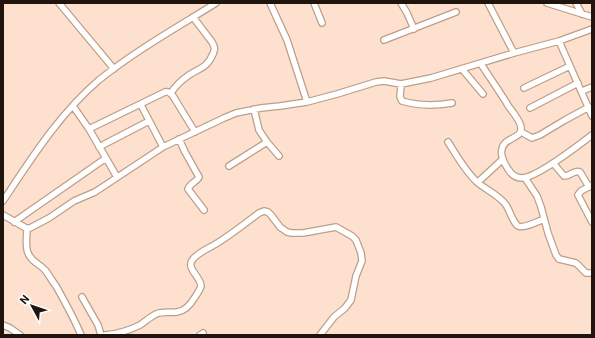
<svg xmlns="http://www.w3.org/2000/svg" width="595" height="338" font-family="Roboto,sans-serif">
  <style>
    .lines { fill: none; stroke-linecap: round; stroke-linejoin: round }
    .minor-casing { stroke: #be9e87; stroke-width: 8 }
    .minor { stroke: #fff; stroke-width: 5.5 }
  </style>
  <rect width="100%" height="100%" fill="#fde1ce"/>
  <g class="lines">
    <defs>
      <path id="minor" d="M 59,3 L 114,69
        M 270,3 L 287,40 L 307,102
        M 314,3 L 322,23
        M 401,3 L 407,13 L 414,29
        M 488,3 L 514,53
        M 547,3 L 592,17
        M 576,3 L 582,14
        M 384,40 L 456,12
        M 559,41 L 592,116
        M 481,64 C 490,78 500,92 509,107 C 513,112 521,122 521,128 C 522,139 504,137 502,149 C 500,155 504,163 508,169 C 511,174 516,178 522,178 C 536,178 579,145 592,135
        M 462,69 L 483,94
        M 401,84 L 400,97 L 402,101 C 419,106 435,106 452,103
        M 524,88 L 570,66
        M 582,91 L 592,87
        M 171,93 C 175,86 182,80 189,75 C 201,67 206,69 213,54 C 215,49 215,47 212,42 L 193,17
        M 141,105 L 163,147
        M 73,106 L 89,129 L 117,177
        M 530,108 L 578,83
        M 254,109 L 259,130 L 267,142 L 279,156
        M 89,129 L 165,92 C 169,91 170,93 173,96 L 195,132
        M 523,133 L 532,138 L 540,135 L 565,120 L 589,107
        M 179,139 L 185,152 L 199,177 C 197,182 190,183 188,189 L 204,210
        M 448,142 C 457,156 465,171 477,182 C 486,190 499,195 506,205 C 510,211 513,223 518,226 C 523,229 539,221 544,219
        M 99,147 L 149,121
        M 553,163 L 564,176 C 570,177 574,169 580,172 L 589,187
        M 229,166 L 267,142
        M 525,178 L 537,196 L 541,207 L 548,233 L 556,255 L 559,259 L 576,263 L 586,273 L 592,273
        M 478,182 L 503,159
        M 592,185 L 581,191 L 578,195 L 592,222
        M 3,201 C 31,159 60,113 99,80 C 135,51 176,28 216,3
        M 3,215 L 26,228 L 30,228 L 49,218 L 74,201 L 95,192 L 163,147 L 224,118 L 236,113 L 261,108 L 280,106 L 307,102 L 337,94 L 376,82 L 384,81 L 401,84 L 431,78 L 514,53 L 559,41 L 592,29
        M 14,222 L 106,158
        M 27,229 C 27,236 25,246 28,253 C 32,263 39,263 45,270 C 49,275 52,281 56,286 C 65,302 74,318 81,335
        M 82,297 L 98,325 L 101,335
        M 3,325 L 10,328 L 20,335
        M 105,335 C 117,334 130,330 140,325 C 146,321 150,317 156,314 C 163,311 169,313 177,312 C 185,311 191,304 195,297 C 197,294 200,290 201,286 C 201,277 185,268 193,259 C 200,251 210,248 219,242 C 233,233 246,223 259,213 L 264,211 L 268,212 L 271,215 L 280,227 L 287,232 L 292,233 L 303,233 L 336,227 L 352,236 L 356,240 L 361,253 L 362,261 L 356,276 L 351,300 L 345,308 L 334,317 L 320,335
        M 200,335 L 203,333"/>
    </defs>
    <use href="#minor" class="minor-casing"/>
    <use href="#minor" class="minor"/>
  </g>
  <rect width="595" height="338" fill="none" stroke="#20150c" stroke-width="8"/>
  <g transform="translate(32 306) rotate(310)" stroke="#ffffff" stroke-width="3" paint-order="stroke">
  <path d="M0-3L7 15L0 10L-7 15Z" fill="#20150c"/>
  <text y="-6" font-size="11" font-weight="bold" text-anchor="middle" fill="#20150c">N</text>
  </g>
</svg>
